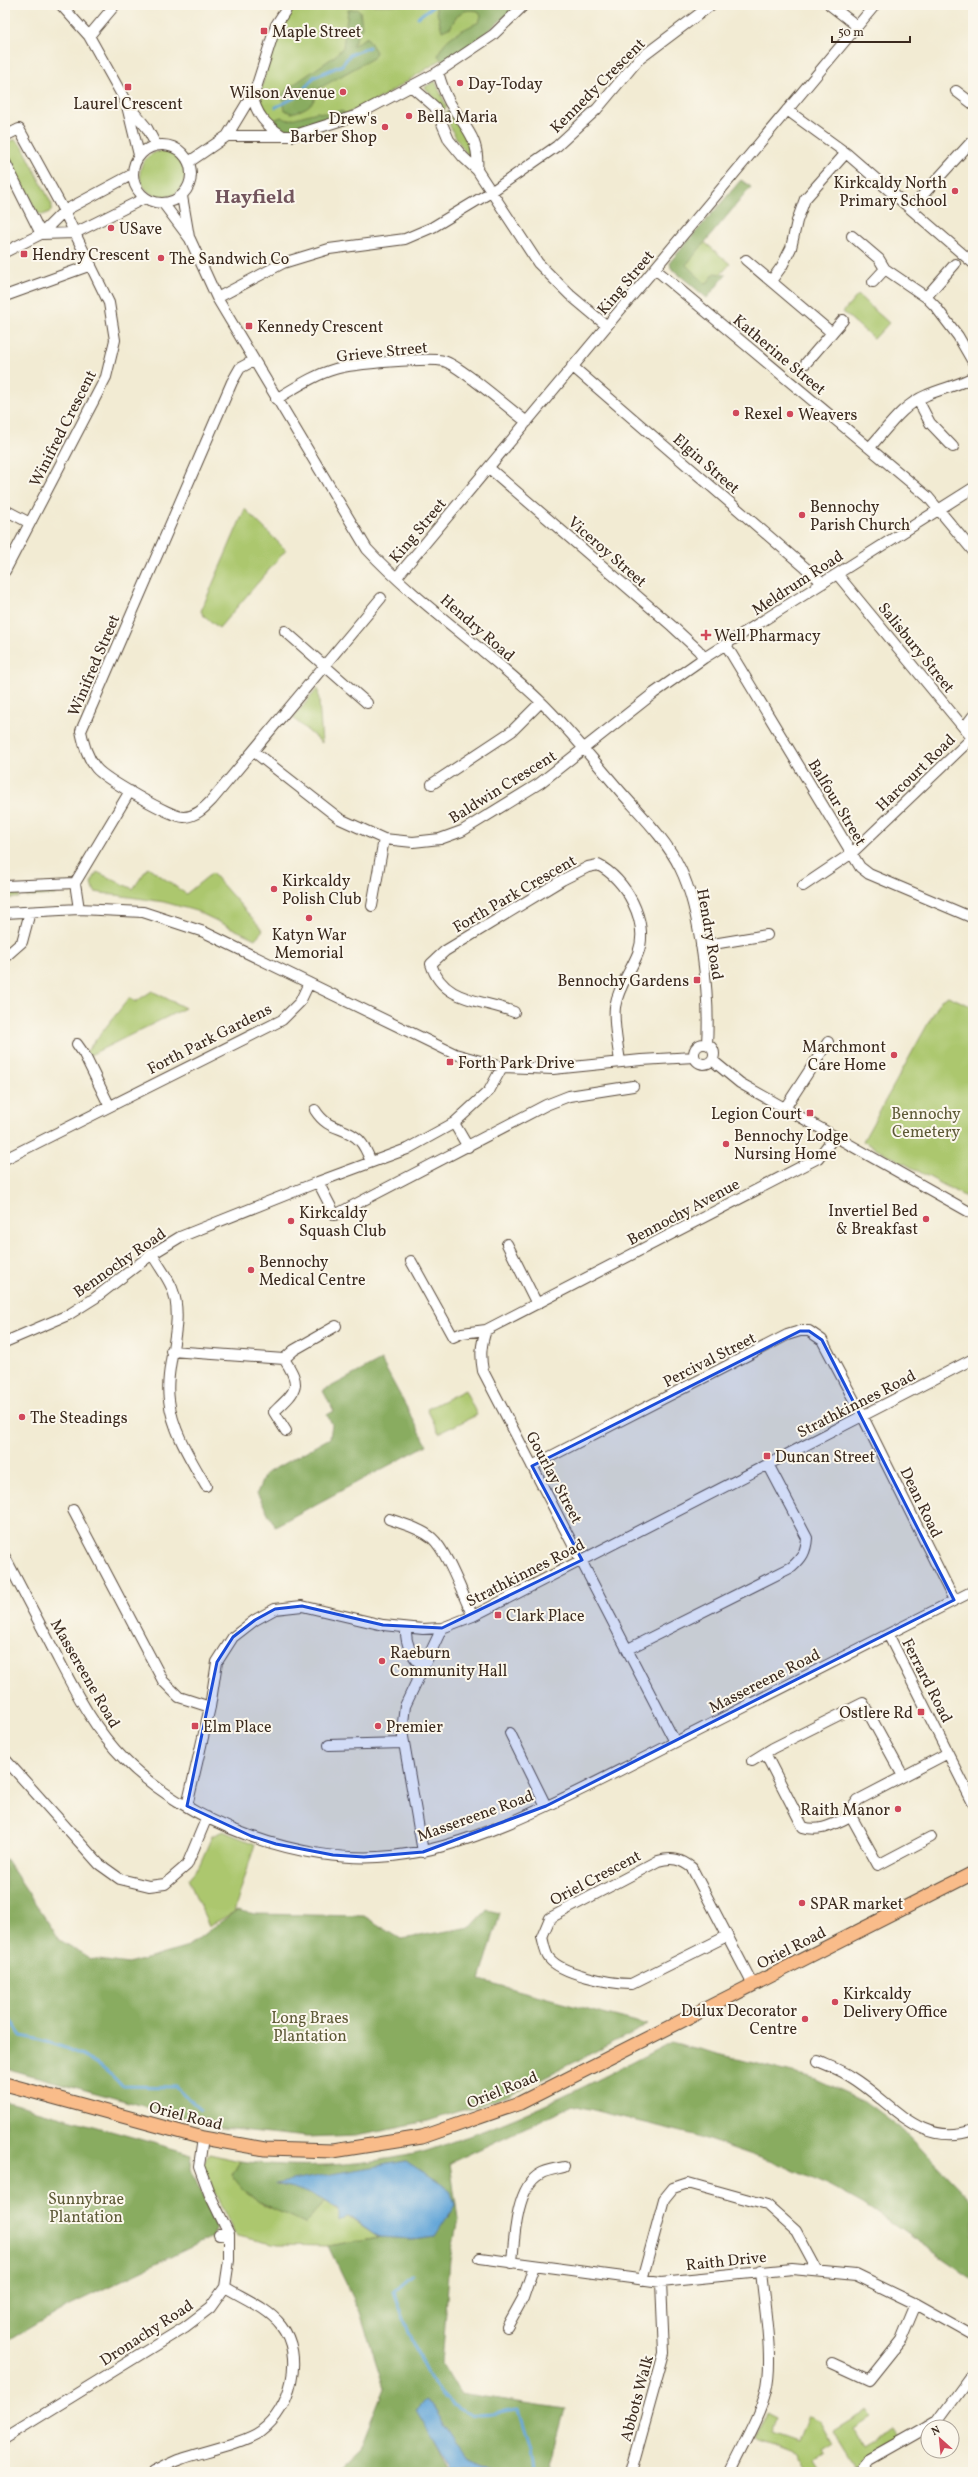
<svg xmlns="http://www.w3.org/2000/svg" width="978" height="2477" font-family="Vollkorn,serif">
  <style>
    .green { fill: #acc76e; stroke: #747846 }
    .forest { fill: #89ac61; stroke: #626b40 }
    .water { fill: #64a6d8; stroke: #50687b }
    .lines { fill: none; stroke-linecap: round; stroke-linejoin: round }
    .stream { stroke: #64a6d8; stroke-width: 3 }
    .minor-casing { stroke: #564739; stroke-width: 12 }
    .major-casing { stroke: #564739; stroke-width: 15 }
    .minor { stroke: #fff; stroke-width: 10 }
    .major { stroke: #f9bc8a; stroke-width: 13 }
    .marked { fill: #1d4ed8; fill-opacity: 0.2; stroke: #1d4ed8; stroke-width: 3; stroke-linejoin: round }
    .poi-dot { fill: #d1495b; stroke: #fbf7ec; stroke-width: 1.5 }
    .labels { text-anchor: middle; stroke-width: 4; stroke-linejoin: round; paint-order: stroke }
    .poi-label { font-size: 16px; fill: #3b2a1e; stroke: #fbf7ec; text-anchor: start }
    .street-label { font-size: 16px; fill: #3b2a1e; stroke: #fbf7ec }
    .park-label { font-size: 16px; fill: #5d5936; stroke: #fbf7ec }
    .district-label { font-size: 20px; font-weight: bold; fill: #73555d; stroke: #fbf7ec }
  </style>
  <rect width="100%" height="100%" fill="#fbf7ec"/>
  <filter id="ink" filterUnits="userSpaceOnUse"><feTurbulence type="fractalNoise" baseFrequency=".025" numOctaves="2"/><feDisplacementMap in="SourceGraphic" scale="8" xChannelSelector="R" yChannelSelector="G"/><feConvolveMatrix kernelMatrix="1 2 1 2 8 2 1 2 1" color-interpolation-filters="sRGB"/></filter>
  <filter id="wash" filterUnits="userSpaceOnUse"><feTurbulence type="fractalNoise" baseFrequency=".012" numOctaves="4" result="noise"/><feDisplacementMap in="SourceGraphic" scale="16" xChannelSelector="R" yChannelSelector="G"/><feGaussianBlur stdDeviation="0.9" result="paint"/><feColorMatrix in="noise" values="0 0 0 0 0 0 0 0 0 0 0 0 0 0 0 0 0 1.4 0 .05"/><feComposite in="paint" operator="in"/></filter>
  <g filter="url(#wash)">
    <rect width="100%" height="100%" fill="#f2ebd3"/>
    <path class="green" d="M 294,5 L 508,5 L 488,30 L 379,99 L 335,119 L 277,122 L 267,116 L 259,98 L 271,52 L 283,20 Z
      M 435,81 L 447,107 L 443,110 L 425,87 Z
      M 446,112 L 450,112 L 468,138 L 473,155 L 471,157 C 465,156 444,119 446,112 Z
      M 12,140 L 16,140 L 23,147 L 52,205 L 51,211 L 43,215 L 37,213 L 5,150 L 5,145 Z
      M140 174a23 23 0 1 1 46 0a23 23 0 1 1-46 0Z
      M 702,240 L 730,264 L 706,291 L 678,267 Z
      M 858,295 L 889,323 L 874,339 L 843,312 Z
      M 245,509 L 286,550 L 219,628 L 203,615 L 201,611 Z
      M 318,688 L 322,743 L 293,718 Z
      M 148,867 L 186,894 L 212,873 L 263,930 L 255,939 L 196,911 L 164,902 L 95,892 L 91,883 L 97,872 L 133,889 Z
      M 55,890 L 55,895 L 26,897 L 26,895 L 19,895 L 19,898 L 8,898 L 7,892 Z
      M 152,991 L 185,1008 L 88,1056 L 86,1052 L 130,997 L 135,1002 Z
      M 948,996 L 973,1007 L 973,1201 L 863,1141 L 941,1000 Z
      M 465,1390 L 477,1415 L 439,1433 L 427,1409 Z
      M 223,1831 L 255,1844 L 234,1912 L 209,1926 L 188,1879 L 199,1866 L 212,1836 Z
      M 209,2154 L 240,2161 L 232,2175 L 262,2204 L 305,2223 L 325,2201 L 379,2237 L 328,2246 L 277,2245 L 237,2236 L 202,2165 Z
      M 867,2411 L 871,2417 L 854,2428 L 864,2446 L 893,2429 L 898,2437 L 865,2457 L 856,2467 L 834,2431 Z
      M 767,2413 L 777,2418 L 772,2433 L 798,2442 L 808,2416 L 821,2422 L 833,2444 L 822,2451 L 824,2454 L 814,2461 L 821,2472 L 808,2472 L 796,2454 L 758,2439 Z"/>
    <path class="forest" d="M 435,5 L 518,5 L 477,41 L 444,62 L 438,56 C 443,37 463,30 479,22 L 481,16 L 478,11 C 463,8 456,14 451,27 L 442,31 Z
      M 357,9 L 360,11 L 362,27 L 352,46 L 367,37 L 376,52 L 373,58 L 318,89 C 315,105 305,110 291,113 L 285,110 L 282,95 L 287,89 L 335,56 L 343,47 L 348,10 Z
      M 339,111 L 344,112 L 342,117 C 321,124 298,136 276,126 L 276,119 L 281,117 L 288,120 L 317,112 L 328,114 Z
      M 741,180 L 751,187 L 686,265 L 706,284 L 715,273 L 726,275 L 707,298 L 671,268 L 670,262 Z
      M 381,1360 L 427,1445 L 275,1526 L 257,1493 L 265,1474 L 330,1438 L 332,1424 L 327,1415 L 334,1411 L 323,1391 Z
      M 5,1858 L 60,1940 L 91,1959 L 128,1964 L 185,1948 L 237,1910 L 255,1914 L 364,1916 L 401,1939 L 471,1927 L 487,1910 L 500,1913 L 480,1980 L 648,2025 L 502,2098 L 428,2121 L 356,2135 L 307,2137 L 213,2127 L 180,2116 L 5,2068 Z
      M 671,2042 L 816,2079 L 864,2101 L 904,2131 L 973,2203 L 973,2279 L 863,2204 L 830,2186 L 778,2164 L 694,2135 L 573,2105 L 450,2163 L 458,2218 L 450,2260 L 442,2363 L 460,2393 L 565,2409 L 548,2472 C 528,2472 484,2477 469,2462 C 459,2451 443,2421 433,2407 L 425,2401 L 430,2432 L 450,2472 L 335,2472 L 360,2448 L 384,2388 L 360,2312 L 328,2246 L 379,2237 L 413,2239 L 435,2236 L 441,2224 L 449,2216 L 438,2181 L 422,2174 L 406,2161 L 276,2185 L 298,2188 L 325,2201 L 305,2223 C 278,2211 248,2201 232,2175 L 240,2161 C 297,2169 358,2166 414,2154 C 431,2151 449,2142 466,2137 C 538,2112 604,2077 671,2042 Z
      M 5,2101 L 192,2154 L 191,2169 L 216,2226 L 212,2237 L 66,2307 L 5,2343 Z"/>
    <path class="water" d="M 406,2161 L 450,2190 L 455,2205 L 435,2236 L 413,2239 L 379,2237 L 349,2216 L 339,2222 L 339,2209 C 318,2196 299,2188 274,2184 Z
      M 425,2401 L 433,2407 L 469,2462 L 481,2469 L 500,2472 L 450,2472 L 451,2469 L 416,2410 Z"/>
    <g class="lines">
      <path class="stream" d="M 418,17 L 435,5
        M 276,107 L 298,96 L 314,77 L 342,65 L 350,55 L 369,47
        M 5,2011 L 21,2036 C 57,2042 98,2058 122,2086 L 176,2087 L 200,2109
        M 412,2275 L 394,2291 C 407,2327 429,2404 471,2414 C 485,2417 505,2411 519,2410 L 531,2450 L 534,2472"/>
    </g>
  </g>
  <g filter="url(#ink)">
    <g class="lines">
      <defs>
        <path id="minor" d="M 61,5 L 89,36 L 127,104 L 147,128 L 156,145
          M 830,5 L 857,26
          M 89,36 L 115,5
          M 438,72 C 441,83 445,94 450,103 C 465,128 480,138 477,170
          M 412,87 L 435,107 L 449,140 L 463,157 L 477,170 L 538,263 L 570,295 L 607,326
          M 956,91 L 973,104
          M 252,94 C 256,114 265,125 283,136
          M 127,106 L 139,155
          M 787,110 L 846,153 L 973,263
          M 5,136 L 19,129 L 64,211 L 109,303 L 115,340 L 106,377 L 5,571
          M 227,136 L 256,88 L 276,25 L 289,5
          M133 174a29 29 0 1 1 58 0a29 29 0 1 1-58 0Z
          M 5,162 L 41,234
          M 189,162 L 227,136 L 292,136 L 355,116 L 438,72 L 493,35 L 524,5
          M 182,196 L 189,237
          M 163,203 L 190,239 L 217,298 L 367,549 C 419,605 485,648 540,701 C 569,729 594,761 620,791 C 641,815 666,839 680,868 C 701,910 710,997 707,1044
          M 911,208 L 973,140
          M 41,234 L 75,233 L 145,198
          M 852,236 L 879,259 L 885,269 L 926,297 L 935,306 L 958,336 L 973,362
          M 5,252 L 41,234 L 64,211 L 133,174
          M 746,260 L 832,333
          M 655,269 L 928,497 L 973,551
          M 771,281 L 782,266 L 791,248 L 797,221 L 805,199 L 846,153
          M 873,282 L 885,269
          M 5,296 L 91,265
          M 926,297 L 955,264
          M 217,298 L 283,263 L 329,249 L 405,239 L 433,227 L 491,192 L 557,146 L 597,109 L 638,60 L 711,5
          M 253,361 L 240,368 L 232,382 L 81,731 C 84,745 87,757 96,768 C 104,778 172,818 184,817 C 197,816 204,808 212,800 L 381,598
          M 806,363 L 843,320
          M 572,366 L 823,583
          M 276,399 C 295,388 314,375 335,369 C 352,364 429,357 444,361 C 462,367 509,409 527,422
          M 918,400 L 930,423 L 953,447
          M 870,447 C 887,429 902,405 927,395 C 942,388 958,386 973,377
          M 489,468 L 672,626 L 698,650 L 704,658
          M 5,510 L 30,523
          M 837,574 L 973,739
          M 397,577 L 875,5
          M 285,631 L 367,703
          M 726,645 L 860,867 L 869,874 L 973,918
          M 964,728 L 973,716
          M 253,751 L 340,819 L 384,839 L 413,842 L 440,839 L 462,831 L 540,783 L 654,693 L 704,658 L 973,488
          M 432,784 L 512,731 L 541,702
          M 75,883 L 79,909
          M 5,886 L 75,883 L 130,791
          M 803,886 L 852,853 L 972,738
          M 372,906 L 384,839
          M 5,913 L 79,909 L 143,912 L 204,932 L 455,1054 L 502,1067 L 553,1069 L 641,1060 L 694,1057
          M 701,946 L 767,935
          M 5,957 L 22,942 L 30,912
          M 514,1012 C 482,999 443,1003 431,964 L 445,951 L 562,880 L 588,867 L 598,865 C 625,878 650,922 638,953 C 631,971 618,987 615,1007 C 613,1024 618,1045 620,1062
          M694 1054a10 10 0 1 1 20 0a10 10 0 1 1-20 0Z
          M 77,1044 L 84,1054 L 109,1105
          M 712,1060 L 740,1083 L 973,1214
          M 785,1108 L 828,1042
          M 315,1110 C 329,1132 343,1125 359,1140 C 365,1146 368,1154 371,1162
          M 454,1123 L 468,1147
          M 5,1159 L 282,1020 L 300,1002 L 309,983
          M 318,1182 L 335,1215 L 546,1105 L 569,1096 L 633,1086
          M 507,1244 L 537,1304
          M 152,1254 C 158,1265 167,1276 172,1288 C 186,1323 164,1364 169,1400 C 172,1430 191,1460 206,1486
          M 411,1261 L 453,1337 L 462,1333 L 486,1330 L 818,1158 L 835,1136
          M 486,1330 C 481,1345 480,1355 483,1371 L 675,1742
          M 5,1342 L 68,1315 L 95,1298 L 152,1254 L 180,1237 L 318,1182 L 407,1149 L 454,1123 L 489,1091 L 502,1067
          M 171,1351 L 284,1359 L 294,1350 L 336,1326
          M 284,1359 C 303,1387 296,1391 274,1412 L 286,1431
          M 532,1466 L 787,1335 L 800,1331 L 809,1331 L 822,1340 L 863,1417 L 954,1600
          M 73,1510 L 163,1681 L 179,1697 L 210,1707
          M 389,1519 C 403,1524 420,1528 432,1538 C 447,1551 463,1596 473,1616
          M 5,1557 C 21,1588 37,1619 54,1651 C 74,1689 93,1728 124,1759 C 187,1823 302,1866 392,1856 C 475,1848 574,1793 648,1756 C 757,1701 865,1646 973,1591
          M 406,1628 C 405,1642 411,1657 423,1666
          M 888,1634 L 973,1803
          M 628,1649 L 792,1567 C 802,1558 806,1552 807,1538 L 768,1464
          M 510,1733 L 546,1806
          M 329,1745 L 403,1743
          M 766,1755 L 803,1827 C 821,1833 835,1823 851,1816 L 852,1808 L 858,1800 L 948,1753
          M 5,1759 L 99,1864 L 120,1879 L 149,1886 L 165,1884 L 187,1865 L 207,1817
          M 752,1761 L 773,1748 L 863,1703 L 903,1776
          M 187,1806 L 210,1707 L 217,1662 L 233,1637 L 255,1620 L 275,1609 L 302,1606 L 383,1625 L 423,1629 L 442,1628 L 473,1616 L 973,1359
          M 851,1816 L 878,1865 L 931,1837
          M 423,1852 L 402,1731 L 405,1706 L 442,1628
          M 727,1936 L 631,1984 C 612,1984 561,1974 549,1958 C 545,1953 544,1944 542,1937 L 550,1918 L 658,1861 C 672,1857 681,1859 692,1868 L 753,1985
          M 818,2061 C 829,2066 841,2070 851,2077 C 891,2101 920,2149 973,2130
          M 219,2235 L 229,2234
          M 480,2258 L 661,2282 L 792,2269 L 856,2275 L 916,2304 L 973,2336
          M 512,2263 C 514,2239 516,2187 540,2174 C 546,2170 556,2169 564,2167
          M 642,2280 L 664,2199 L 673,2188 L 688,2183 L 767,2205 L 796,2231 L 817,2270
          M 507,2327 L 523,2298 L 534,2266
          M 832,2363 L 869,2380 L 901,2340 L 916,2304
          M 928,2427 L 938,2421 L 973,2373
          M 5,2438 L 185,2327 L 210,2308 L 225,2287 L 229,2260 L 229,2234 L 209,2193 L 199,2166 L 203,2138
          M 153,2472 C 162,2468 171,2462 181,2459 C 201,2452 245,2443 261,2431 C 291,2409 305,2356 281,2325 C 268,2308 243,2298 225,2287
          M 631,2472 L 664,2353 L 661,2282
          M 730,2472 C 742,2446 759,2419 766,2391 C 774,2360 764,2305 761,2271
          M 859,2472 L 868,2461 L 928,2427"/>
        <path id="major" d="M 5,2084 L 203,2138 L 265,2149 L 333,2151 L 422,2137 L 520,2103 L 973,1873"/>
      </defs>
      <use href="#minor" class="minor-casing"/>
      <use href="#major" class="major-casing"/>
      <use href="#minor" class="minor"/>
      <use href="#major" class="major"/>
    </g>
  </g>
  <path class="marked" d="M 800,1331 L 809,1331 L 822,1340 L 954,1600 L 546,1806 L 423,1852 L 364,1857 L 333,1855 L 276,1844 L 251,1836 L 187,1806 L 217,1662 L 233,1637 L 255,1620 L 275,1609 L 302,1606 L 383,1625 L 442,1628 L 582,1560 L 532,1466 Z"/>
  <g class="poi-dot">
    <rect x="260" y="27" width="8" height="8" rx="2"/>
    <circle cx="460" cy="83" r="4"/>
    <rect x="124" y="83" width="8" height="8" rx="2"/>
    <circle cx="343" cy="92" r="4"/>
    <circle cx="409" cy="116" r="4"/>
    <circle cx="385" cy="127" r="4"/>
    <circle cx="955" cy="191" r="4"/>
    <circle cx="111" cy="228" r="4"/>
    <rect x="20" y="250" width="8" height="8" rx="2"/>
    <circle cx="161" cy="258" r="4"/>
    <rect x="245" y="322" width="8" height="8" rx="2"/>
    <circle cx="736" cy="413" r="4"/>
    <circle cx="790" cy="414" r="4"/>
    <circle cx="802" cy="515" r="4"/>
    <path d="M704 629h4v4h4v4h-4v4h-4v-4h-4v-4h4z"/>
    <circle cx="274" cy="889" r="4"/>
    <circle cx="309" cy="918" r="4"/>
    <rect x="693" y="976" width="8" height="8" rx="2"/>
    <circle cx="894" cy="1055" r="4"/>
    <rect x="446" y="1058" width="8" height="8" rx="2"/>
    <rect x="806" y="1109" width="8" height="8" rx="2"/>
    <circle cx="726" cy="1144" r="4"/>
    <circle cx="926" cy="1219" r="4"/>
    <circle cx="291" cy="1221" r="4"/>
    <circle cx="251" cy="1270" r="4"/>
    <circle cx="22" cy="1417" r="4"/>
    <rect x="763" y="1452" width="8" height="8" rx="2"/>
    <rect x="494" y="1611" width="8" height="8" rx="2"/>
    <circle cx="382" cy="1661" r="4"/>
    <rect x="917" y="1708" width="8" height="8" rx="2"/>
    <rect x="191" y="1722" width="8" height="8" rx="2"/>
    <circle cx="378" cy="1726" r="4"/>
    <circle cx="898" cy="1809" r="4"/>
    <circle cx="802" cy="1903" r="4"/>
    <circle cx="835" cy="2002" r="4"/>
    <circle cx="805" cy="2019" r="4"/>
  </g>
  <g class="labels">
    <g class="poi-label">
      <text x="272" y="37">Maple Street</text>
      <text x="468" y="89">Day-Today</text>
      <text x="335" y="98" text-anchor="end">Wilson Avenue</text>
      <text x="128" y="109" text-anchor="middle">Laurel Crescent</text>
      <text x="417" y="122">Bella Maria</text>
      <text x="377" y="124" text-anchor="end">Drew's<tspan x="377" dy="18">Barber Shop</tspan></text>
      <text x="947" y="188" text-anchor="end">Kirkcaldy North<tspan x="947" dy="18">Primary School</tspan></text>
      <text x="119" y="234">USave</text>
      <text x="32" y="260">Hendry Crescent</text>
      <text x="169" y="264">The Sandwich Co</text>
      <text x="257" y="332">Kennedy Crescent</text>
      <text x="744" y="419">Rexel</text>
      <text x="798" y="420">Weavers</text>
      <text x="810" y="512">Bennochy<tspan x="810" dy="18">Parish Church</tspan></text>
      <text x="714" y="641">Well Pharmacy</text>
      <text x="282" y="886">Kirkcaldy<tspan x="282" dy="18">Polish Club</tspan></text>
      <text x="309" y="940" text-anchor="middle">Katyn War<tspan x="309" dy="18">Memorial</tspan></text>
      <text x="689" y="986" text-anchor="end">Bennochy Gardens</text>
      <text x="886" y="1052" text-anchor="end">Marchmont<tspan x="886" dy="18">Care Home</tspan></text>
      <text x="458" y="1068">Forth Park Drive</text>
      <text x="802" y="1119" text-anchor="end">Legion Court</text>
      <text x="734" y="1141">Bennochy Lodge<tspan x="734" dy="18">Nursing Home</tspan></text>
      <text x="918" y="1216" text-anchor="end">Invertiel Bed<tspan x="918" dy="18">&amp; Breakfast</tspan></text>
      <text x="299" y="1218">Kirkcaldy<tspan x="299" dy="18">Squash Club</tspan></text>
      <text x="259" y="1267">Bennochy<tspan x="259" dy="18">Medical Centre</tspan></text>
      <text x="30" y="1423">The Steadings</text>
      <text x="775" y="1462">Duncan Street</text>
      <text x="506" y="1621">Clark Place</text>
      <text x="390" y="1658">Raeburn<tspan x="390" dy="18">Community Hall</tspan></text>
      <text x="913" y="1718" text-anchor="end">Ostlere Rd</text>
      <text x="203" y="1732">Elm Place</text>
      <text x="386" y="1732">Premier</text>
      <text x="890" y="1815" text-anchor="end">Raith Manor</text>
      <text x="810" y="1909">SPAR market</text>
      <text x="843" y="1999">Kirkcaldy<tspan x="843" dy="18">Delivery Office</tspan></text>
      <text x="797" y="2016" text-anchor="end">Dulux Decorator<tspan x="797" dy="18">Centre</tspan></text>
    </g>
    <g class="street-label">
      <text transform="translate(597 85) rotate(-45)" y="6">Kennedy Crescent</text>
      <text transform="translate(625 282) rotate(-50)" y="6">King Street</text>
      <text transform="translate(382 351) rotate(-6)" y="6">Grieve Street</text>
      <text transform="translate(780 354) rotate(40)" y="6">Katherine Street</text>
      <text transform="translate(62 428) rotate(-63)" y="6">Winifred Crescent</text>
      <text transform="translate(707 463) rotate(41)" y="6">Elgin Street</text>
      <text transform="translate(417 530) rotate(-50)" y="6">King Street</text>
      <text transform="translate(608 551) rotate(41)" y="6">Viceroy Street</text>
      <text transform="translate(797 582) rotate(-33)" y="6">Meldrum Road</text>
      <text transform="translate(478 627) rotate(41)" y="6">Hendry Road</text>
      <text transform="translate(917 647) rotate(51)" y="6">Salisbury Street</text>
      <text transform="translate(93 665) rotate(-67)" y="6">Winifred Street</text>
      <text transform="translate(915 772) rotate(-44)" y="6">Harcourt Road</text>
      <text transform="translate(502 786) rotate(-32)" y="6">Baldwin Crescent</text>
      <text transform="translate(838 802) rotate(59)" y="6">Balfour Street</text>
      <text transform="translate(514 893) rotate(-30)" y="6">Forth Park Crescent</text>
      <text transform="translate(711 934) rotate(80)" y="6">Hendry Road</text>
      <text transform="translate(209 1038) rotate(-27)" y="6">Forth Park Gardens</text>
      <text transform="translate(683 1211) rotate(-28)" y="6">Bennochy Avenue</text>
      <text transform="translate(119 1262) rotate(-35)" y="6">Bennochy Road</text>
      <text transform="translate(709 1359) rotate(-27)" y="6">Percival Street</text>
      <text transform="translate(856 1403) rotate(-27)" y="6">Strathkinnes Road</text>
      <text transform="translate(555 1477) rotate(62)" y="6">Gourlay Street</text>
      <text transform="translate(922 1502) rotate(64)" y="6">Dean Road</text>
      <text transform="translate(525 1572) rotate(-27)" y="6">Strathkinnes Road</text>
      <text transform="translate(86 1673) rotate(60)" y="6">Massereene Road</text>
      <text transform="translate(764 1680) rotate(-27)" y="6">Massereene Road</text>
      <text transform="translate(928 1680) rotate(63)" y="6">Ferrard Road</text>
      <text transform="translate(475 1815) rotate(-20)" y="6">Massereene Road</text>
      <text transform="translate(595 1877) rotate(-28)" y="6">Oriel Crescent</text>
      <text transform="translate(791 1947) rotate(-27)" y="6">Oriel Road</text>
      <text transform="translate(502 2089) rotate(-22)" y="6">Oriel Road</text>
      <text transform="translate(186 2115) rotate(14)" y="6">Oriel Road</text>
      <text transform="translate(726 2260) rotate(-6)" y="6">Raith Drive</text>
      <text transform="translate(146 2332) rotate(-33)" y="6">Dronachy Road</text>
      <text transform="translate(636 2398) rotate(-75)" y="6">Abbots Walk</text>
    </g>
    <g class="park-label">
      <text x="926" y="1119">Bennochy<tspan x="926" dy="18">Cemetery</tspan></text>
      <text x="310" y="2023">Long Braes<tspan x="310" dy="18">Plantation</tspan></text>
      <text x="86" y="2204">Sunnybrae<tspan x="86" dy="18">Plantation</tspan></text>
    </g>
    <g class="district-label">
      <text x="255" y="203">Hayfield</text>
    </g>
  </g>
  <rect width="978" height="2477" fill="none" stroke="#fbf7ec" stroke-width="20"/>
  <g transform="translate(940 2439) rotate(333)"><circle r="19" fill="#fbf7ec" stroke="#aea59a"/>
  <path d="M0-3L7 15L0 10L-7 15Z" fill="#d1495b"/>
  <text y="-6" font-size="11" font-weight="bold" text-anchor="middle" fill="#3b2a1e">N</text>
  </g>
  <path d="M832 36v6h78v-6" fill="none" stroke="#3b2a1e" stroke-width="2"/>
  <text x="838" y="36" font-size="12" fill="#3b2a1e" stroke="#fbf7ec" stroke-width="3" paint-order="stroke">50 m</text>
</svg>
